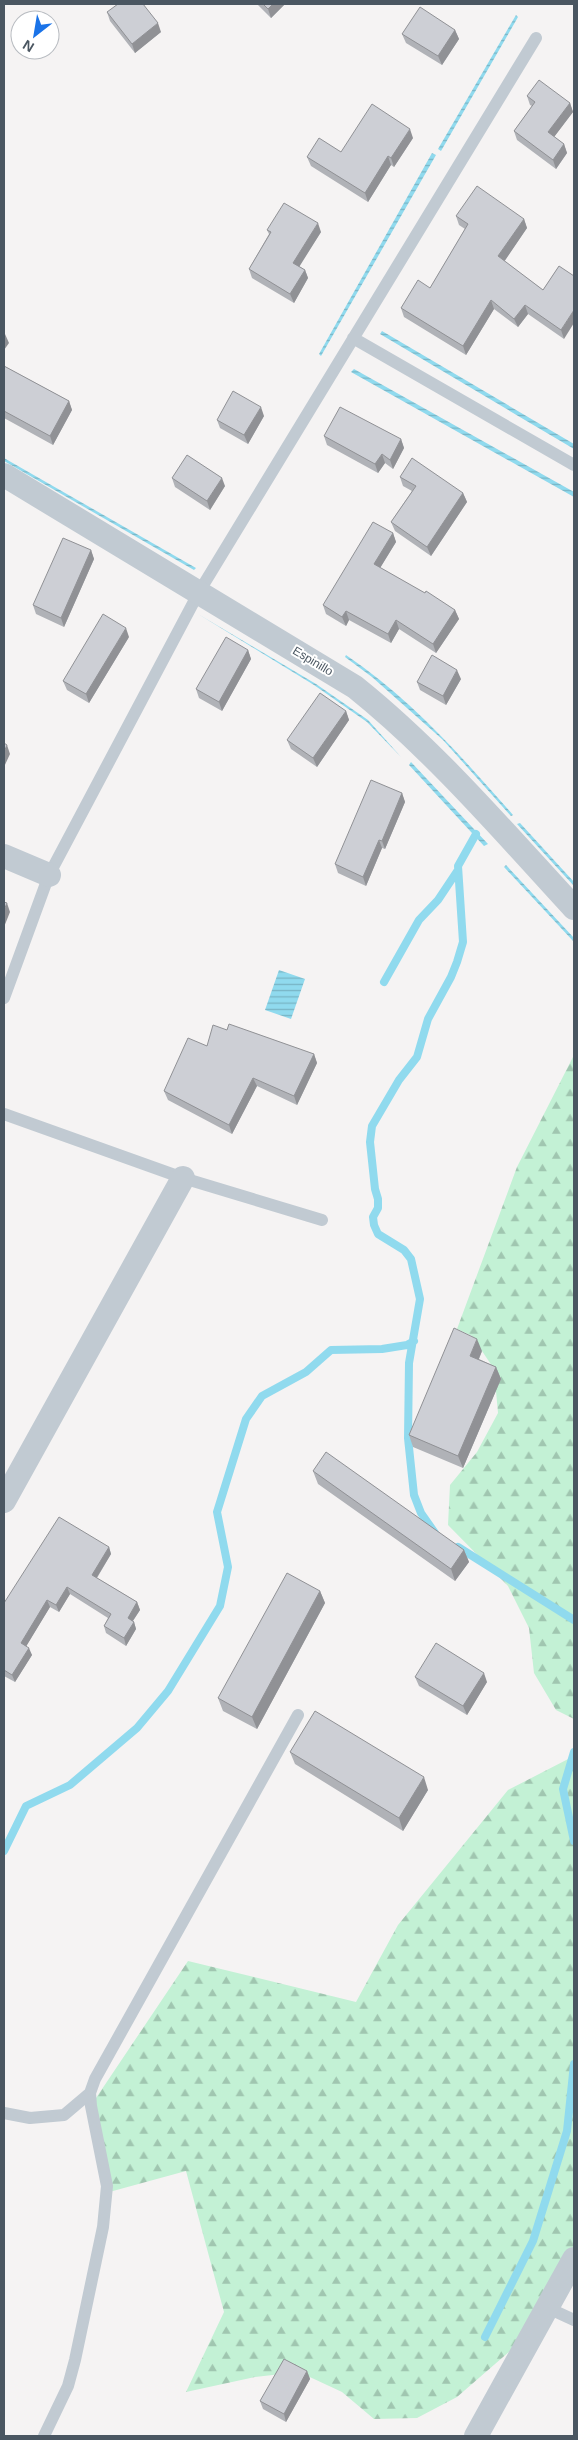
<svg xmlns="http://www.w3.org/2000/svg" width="578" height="2440" font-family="Arial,sans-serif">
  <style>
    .forest { fill: url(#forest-firs) }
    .water { fill: url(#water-rules) }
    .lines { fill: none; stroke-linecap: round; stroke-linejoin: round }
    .stream { stroke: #90daee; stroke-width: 8 }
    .service { stroke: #c1cad2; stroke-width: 12 }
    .minor { stroke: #c1cad2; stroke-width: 24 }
    .wall { fill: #b0b2b7 }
    .shaded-wall { fill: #909195 }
    .building { fill: #cdcfd5; stroke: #909195 }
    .labels { text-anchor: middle; stroke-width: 4; stroke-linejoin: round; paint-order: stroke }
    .street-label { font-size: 12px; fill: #4a5661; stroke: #fff }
  </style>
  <defs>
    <pattern id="forest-firs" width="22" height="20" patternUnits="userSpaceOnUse" patternTransform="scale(1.25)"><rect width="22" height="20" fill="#c3f1d5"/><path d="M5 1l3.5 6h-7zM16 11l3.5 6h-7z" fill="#a0c6b0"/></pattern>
    <pattern id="water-rules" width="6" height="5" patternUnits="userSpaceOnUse" patternTransform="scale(1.25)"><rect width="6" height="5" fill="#90daee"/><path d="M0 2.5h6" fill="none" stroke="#78b4c4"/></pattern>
  </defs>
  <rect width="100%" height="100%" fill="#f5f3f3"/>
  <path class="forest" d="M 574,1055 L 574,1719 L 556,1710 L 534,1673 L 529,1628 L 508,1586 L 448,1525 L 450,1485 L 477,1452 L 498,1413 L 494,1369 L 472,1336 L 457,1329 L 517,1167 Z
    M 574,1756 L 574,2280 L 555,2312 L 457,2397 L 417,2418 L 374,2419 L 342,2392 L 299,2372 L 255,2377 L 186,2392 L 224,2312 L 186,2171 L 102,2194 L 94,2101 L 188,1961 L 356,2002 L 398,1925 L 508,1790 Z"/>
  <path class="water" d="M 516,15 L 518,17 L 441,151 L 438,149 Z
    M 432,153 L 436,155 L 321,356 L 319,354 Z
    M 382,331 L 574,444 L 574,449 L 380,334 Z
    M 354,369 L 574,492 L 574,497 L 351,372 Z
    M 4,458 L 196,568 L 194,570 L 4,461 Z
    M 198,614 L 316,684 L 368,720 L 401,757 L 367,722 L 314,685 Z
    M 346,655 C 411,699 462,757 513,815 L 511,816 L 443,740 L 372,677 L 345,657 Z
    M 411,762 L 488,844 L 484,846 L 409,765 Z
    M 520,823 L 574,882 L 574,886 L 517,824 Z
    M 506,865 L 574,938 L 574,942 L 504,867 Z
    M 279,970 L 305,979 L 291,1019 L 265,1010 Z"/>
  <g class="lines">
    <path class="stream" d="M 384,982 L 419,920 L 438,900 L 458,870
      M 435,1533 L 421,1513 L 414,1495 L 408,1438 L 409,1363 L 420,1299 L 411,1259 L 404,1250 L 378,1234 L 374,1225 L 373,1217 L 378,1208 L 378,1199 L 375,1189 L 370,1142 L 372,1126 L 399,1080 L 417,1057 L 428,1019 L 451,977 L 457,962 L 463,942 L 458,866 L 476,834
      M 458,1547 L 574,1620
      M 574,1752 L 563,1789 L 574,1841
      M 4,1851 L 26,1806 L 70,1785 L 137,1728 L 168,1691 L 220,1606 L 228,1567 L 217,1512 L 246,1419 L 262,1396 L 306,1372 L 331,1350 L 382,1349 L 407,1345 L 414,1341
      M 485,2337 L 533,2241 L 567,2131 L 574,2064"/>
    <path class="service" d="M 353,338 L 574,465
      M 4,998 L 49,875 L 199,592 L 536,38
      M 4,1114 L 183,1178 L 322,1220
      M 4,2113 L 30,2118 L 64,2115 L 90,2093
      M 548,2308 L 574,2320
      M 44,2436 L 68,2386 L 75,2360 L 103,2227 L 107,2186 L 91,2106 L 90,2093 L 95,2079 L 298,1715"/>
    <path class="minor" d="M 4,475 L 355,687 C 436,752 504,832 574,908
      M 4,856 L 49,875
      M 4,1501 L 183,1178
      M 476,2436 L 574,2259"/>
  </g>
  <path class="wall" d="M 257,4 L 285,4 L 271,18 Z
    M 107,12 L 161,32 L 135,53 L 110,21 Z
    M 455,30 L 459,39 L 442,65 L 406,43 L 402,34 Z
    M 527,96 L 570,103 L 573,112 L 554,137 L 564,144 L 567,153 L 556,169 L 517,140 L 514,131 L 532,106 L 530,105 Z
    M 413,138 L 394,167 L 391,165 L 368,202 L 311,166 L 307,157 L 341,152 Z
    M 456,216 L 524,219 L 527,228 L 504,261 L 543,290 L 559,266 L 564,339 L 528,314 L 518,327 L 494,309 L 466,355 L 404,317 L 401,308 L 430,288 L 465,229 L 459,225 Z
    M 267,230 L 321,232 L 299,266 L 305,270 L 308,278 L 294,303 L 252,278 L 249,269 L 269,234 Z
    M 4,366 L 69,401 L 72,410 L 53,445 L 4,418 Z
    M 264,416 L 248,444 L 220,428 L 217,420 Z
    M 324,436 L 401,439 L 404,448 L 393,469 L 385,463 L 378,473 L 327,445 Z
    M 400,477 L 463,493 L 467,502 L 431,556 L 395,531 L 391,522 L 412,491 L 403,486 Z
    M 172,478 L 225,486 L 210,510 L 175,487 Z
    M 393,533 L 396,542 L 380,568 L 455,610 L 459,619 L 436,653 L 399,629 L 391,643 L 349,620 L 346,626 L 326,614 L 323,605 Z
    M 91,550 L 94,559 L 64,627 L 36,614 L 33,605 Z
    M 129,637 L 89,703 L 67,690 L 63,681 Z
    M 248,650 L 251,659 L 222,711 L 199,698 L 196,689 Z
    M 461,679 L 446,705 L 420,690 L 417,682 Z
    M 346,711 L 349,720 L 317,767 L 291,749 L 287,740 Z
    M 402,793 L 405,802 L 385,849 L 382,848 L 366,886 L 338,873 L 335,864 Z
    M 227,1030 L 314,1054 L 317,1063 L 297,1105 L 257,1086 L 232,1134 L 168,1100 L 164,1091 L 207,1046 Z
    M 482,1351 L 479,1359 L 496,1367 L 501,1379 L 463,1468 L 413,1447 L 409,1435 Z
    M 313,1471 L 464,1550 L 469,1562 L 455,1581 L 318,1484 Z
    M 109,1547 L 111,1554 L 97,1578 L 137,1602 L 140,1610 L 133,1621 L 134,1622 L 136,1629 L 126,1646 L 106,1633 L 104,1626 L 108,1618 L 70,1594 L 59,1612 L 50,1607 L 26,1646 L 32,1655 L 15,1682 L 4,1676 L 4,1603 Z
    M 320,1591 L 325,1603 L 257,1729 L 223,1711 L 218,1698 Z
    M 415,1677 L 487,1682 L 467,1715 L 419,1686 Z
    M 290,1752 L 428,1790 L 403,1831 L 295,1764 Z
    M 307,2371 L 310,2379 L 286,2422 L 263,2409 L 260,2401 Z"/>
  <path class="shaded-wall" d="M 273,4 L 285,4 L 271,18 L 268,9 Z
    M 158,23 L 161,32 L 135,53 L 132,44 Z
    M 455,30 L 459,39 L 442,65 L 438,56 Z
    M 570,103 L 573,112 L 551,141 L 548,132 Z
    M 410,129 L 413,138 L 394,167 L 391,158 Z
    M 564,144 L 567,153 L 556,169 L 553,160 Z
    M 388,156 L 391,165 L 368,202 L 365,193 Z
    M 524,219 L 527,228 L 502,265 L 498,256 Z
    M 318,223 L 321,232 L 296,272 L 293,263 Z
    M 305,270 L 308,278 L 294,303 L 290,294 Z
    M 491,300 L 494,309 L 466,355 L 463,346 Z
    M 525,305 L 528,314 L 518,327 L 514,319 Z
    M 574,310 L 574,323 L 564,339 L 561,330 Z
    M 5,334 L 9,343 L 4,350 L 4,336 Z
    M 69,401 L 72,410 L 53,445 L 50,436 Z
    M 261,407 L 264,416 L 248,444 L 244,435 Z
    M 401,439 L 404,448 L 393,469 L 390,460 Z
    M 382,454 L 385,463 L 378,473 L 375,464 Z
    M 222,478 L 225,486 L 210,510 L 207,501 Z
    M 463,493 L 467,502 L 431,556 L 427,547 Z
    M 393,533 L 396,542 L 377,573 L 374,564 Z
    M 91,550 L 94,559 L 64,627 L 61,618 Z
    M 455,610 L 459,619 L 436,653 L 433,644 Z
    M 346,611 L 349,620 L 346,626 L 342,617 Z
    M 396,620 L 399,629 L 391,643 L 388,634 Z
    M 126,628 L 129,637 L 89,703 L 86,694 Z
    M 248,650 L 251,659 L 222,711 L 219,702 Z
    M 457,670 L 461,679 L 446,705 L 443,696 Z
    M 346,711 L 349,720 L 317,767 L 313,758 Z
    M 7,745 L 10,754 L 4,767 L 4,752 Z
    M 402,793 L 405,802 L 385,849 L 382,841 Z
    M 379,840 L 382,848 L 366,886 L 363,877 Z
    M 7,903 L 10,912 L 4,927 L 4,910 Z
    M 314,1054 L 317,1063 L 297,1105 L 294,1096 Z
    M 253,1078 L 257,1086 L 232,1134 L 229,1125 Z
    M 477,1339 L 482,1351 L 475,1368 L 470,1356 Z
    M 496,1367 L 501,1379 L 463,1468 L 458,1456 Z
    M 109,1547 L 111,1554 L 94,1582 L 92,1575 Z
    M 464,1550 L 469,1562 L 455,1581 L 451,1569 Z
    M 67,1587 L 70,1594 L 59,1612 L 56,1605 Z
    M 320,1591 L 325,1603 L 257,1729 L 252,1717 Z
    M 47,1600 L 50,1607 L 24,1650 L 21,1643 Z
    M 137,1602 L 140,1610 L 130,1625 L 128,1618 Z
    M 134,1622 L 136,1629 L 126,1646 L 124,1638 Z
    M 29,1648 L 32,1655 L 15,1682 L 12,1675 Z
    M 484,1673 L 487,1682 L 467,1715 L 463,1706 Z
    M 424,1777 L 428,1790 L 403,1831 L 399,1818 Z
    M 307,2371 L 310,2379 L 286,2422 L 284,2414 Z"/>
  <path class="building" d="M 118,4 L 143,4 L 158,23 L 132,44 L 107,12 Z
    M 263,4 L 273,4 L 268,9 Z
    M 420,7 L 455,30 L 438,56 L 402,34 Z
    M 539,80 L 570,103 L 548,132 L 564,144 L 553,160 L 514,131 L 535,102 L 527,96 Z
    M 372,104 L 410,129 L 391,158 L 388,156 L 365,193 L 307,157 L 319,138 L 341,152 Z
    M 477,186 L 524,219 L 498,256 L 543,290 L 559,266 L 574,276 L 574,310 L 561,330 L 525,305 L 514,319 L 491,300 L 463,346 L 401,308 L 418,280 L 430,288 L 468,224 L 456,216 Z
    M 284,203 L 318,223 L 293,263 L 305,270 L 290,294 L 249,269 L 271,232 L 267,230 Z
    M 4,366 L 69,401 L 50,436 L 4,411 Z
    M 233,391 L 261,407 L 244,435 L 217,420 Z
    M 340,407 L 401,439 L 390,460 L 382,454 L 375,464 L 324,436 Z
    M 187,455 L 222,478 L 207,501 L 172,478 Z
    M 412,458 L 463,493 L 427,547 L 391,522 L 416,486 L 400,477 Z
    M 373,522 L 393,533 L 374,564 L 425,593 L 426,591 L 455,610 L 433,644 L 396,620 L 388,634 L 346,611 L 342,617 L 323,605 Z
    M 63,538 L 91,550 L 61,618 L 33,605 Z
    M 103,614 L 126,628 L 86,694 L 63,681 Z
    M 226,637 L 248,650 L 219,702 L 196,689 Z
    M 432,655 L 457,670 L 443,696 L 417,682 Z
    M 320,693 L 346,711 L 313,758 L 287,740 Z
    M 4,743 L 7,745 L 4,752 Z
    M 371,780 L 402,793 L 382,841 L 379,840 L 363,877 L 335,864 Z
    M 4,902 L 7,903 L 4,910 Z
    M 229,1024 L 314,1054 L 294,1096 L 253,1078 L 229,1125 L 164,1091 L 188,1038 L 207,1046 L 213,1025 L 227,1030 Z
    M 454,1328 L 477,1339 L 470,1356 L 496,1367 L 458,1456 L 409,1435 Z
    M 326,1452 L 464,1550 L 451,1569 L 313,1471 Z
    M 59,1517 L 109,1547 L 92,1575 L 137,1602 L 128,1618 L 134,1622 L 124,1638 L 104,1626 L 111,1614 L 67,1587 L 56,1605 L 47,1600 L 21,1643 L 29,1648 L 12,1675 L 4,1670 L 4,1603 Z
    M 287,1573 L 320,1591 L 252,1717 L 218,1698 Z
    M 436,1643 L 484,1673 L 463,1706 L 415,1677 Z
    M 315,1711 L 424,1777 L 399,1818 L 290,1752 Z
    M 284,2359 L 307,2371 L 284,2414 L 260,2401 Z"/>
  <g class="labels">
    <g class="street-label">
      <text transform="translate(313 661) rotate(31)" y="4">Espinillo</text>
    </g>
  </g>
  <rect width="578" height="2440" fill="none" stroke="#4a5661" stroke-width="10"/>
  <g transform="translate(35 35) rotate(211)"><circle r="24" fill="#ffffff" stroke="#b7bbc0"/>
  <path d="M0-4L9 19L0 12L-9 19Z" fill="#1a73e8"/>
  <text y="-8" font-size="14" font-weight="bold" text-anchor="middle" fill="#4a5661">N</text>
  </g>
</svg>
